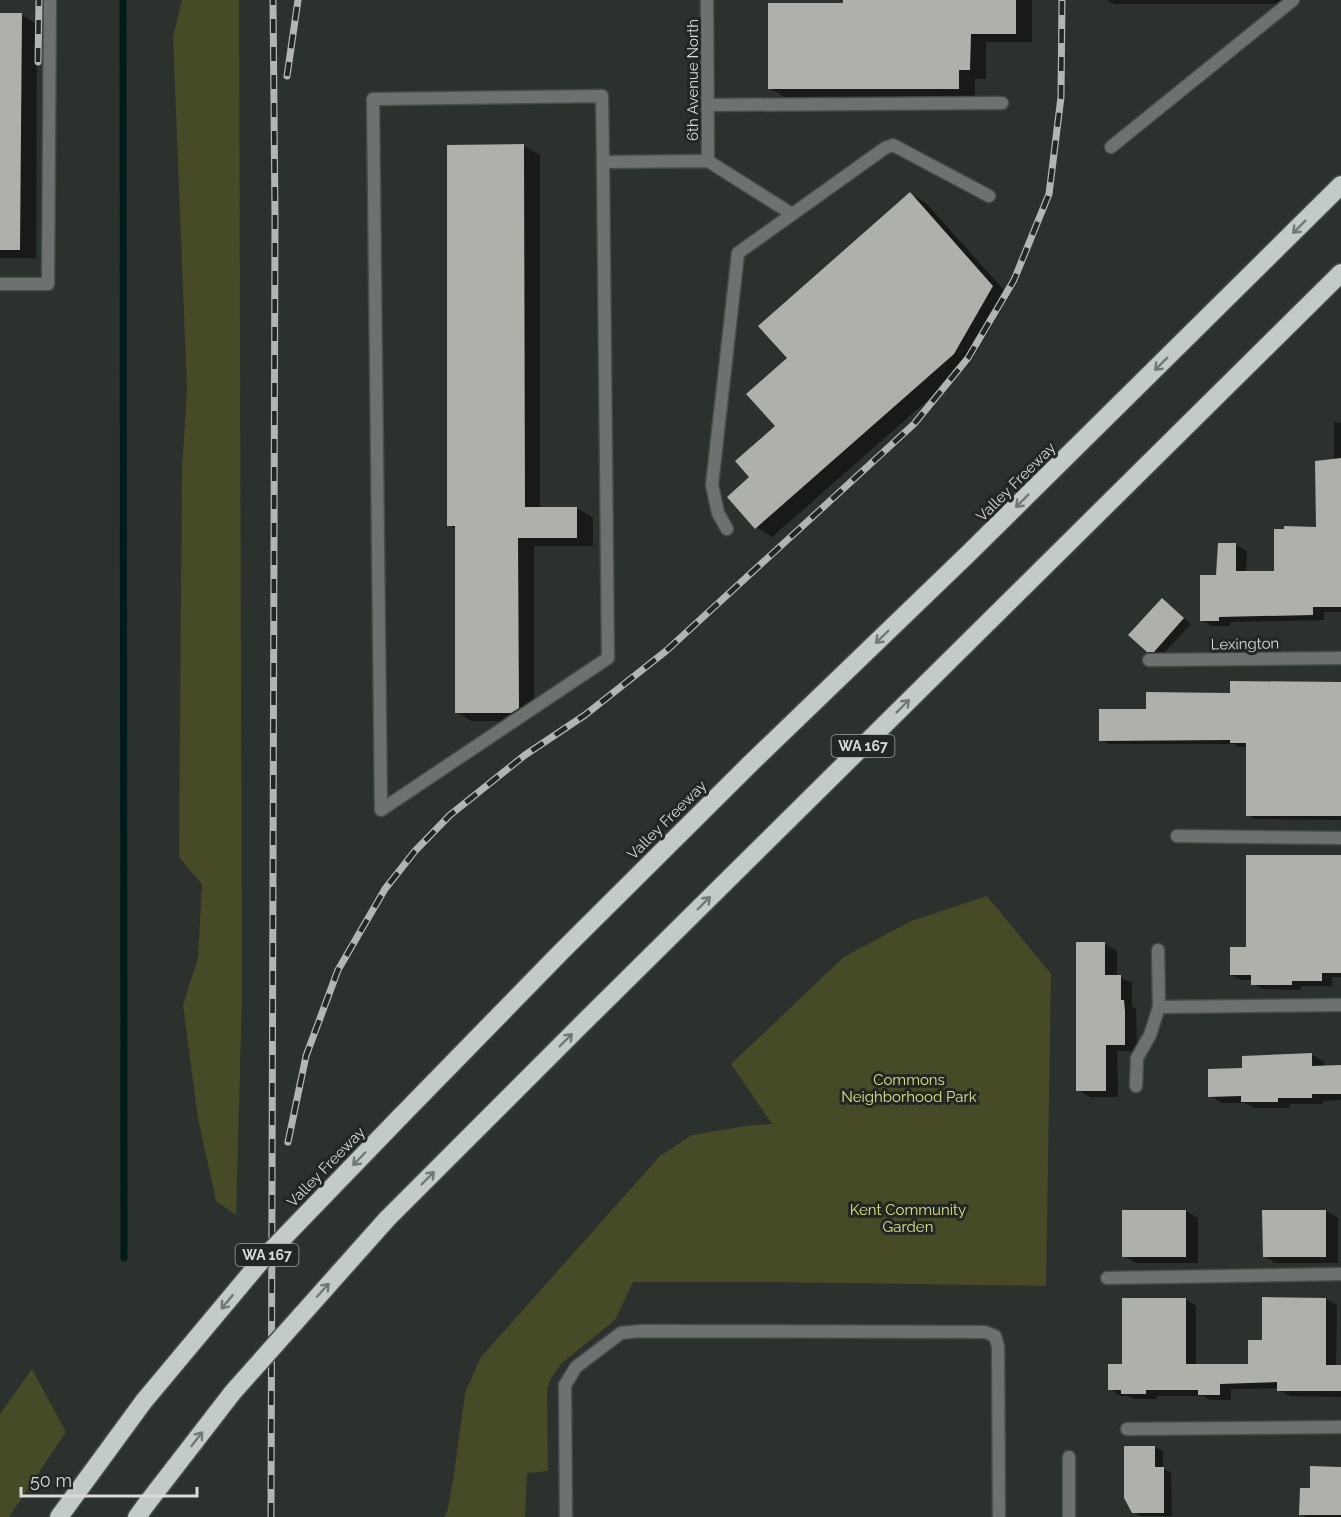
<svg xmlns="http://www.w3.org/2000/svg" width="1341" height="1517" font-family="Raleway,sans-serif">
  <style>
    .green { fill: #474a27 }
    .shadow { fill: #0007 }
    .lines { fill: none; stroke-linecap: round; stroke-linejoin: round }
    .stream { stroke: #001b19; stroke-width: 7 }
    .building { fill: #adb1aa }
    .service-casing { stroke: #474c48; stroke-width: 15 }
    .minor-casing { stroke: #474c48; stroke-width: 15 }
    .motorway-casing { stroke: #474c48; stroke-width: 21 }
    .service { stroke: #6d716f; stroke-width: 12 }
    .minor { stroke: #6d716f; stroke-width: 12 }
    .motorway { stroke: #c2cbc7; stroke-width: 18 }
    .rail-casing { stroke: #b2b6b2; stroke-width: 7 }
    .rail { stroke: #222723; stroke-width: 4.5; stroke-dasharray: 14; stroke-linecap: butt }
    .motorway-bridge-casing { stroke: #474c48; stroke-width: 21; stroke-linecap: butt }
    .motorway-bridge { stroke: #c2cbc7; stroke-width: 18 }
    .oneway { stroke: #727975 }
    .labels { text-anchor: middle; stroke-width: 6; stroke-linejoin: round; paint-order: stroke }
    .shield { fill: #222723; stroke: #a2a6a2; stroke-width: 1.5 }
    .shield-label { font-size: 14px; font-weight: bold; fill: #d9dcd9 }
    .street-label { font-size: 15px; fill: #d9dcd9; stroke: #222723 }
    .park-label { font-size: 15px; fill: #dae282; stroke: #222723 }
  </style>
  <rect width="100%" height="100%" fill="#2b312c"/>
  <path class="green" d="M 182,0 L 239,0 L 242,996 L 236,1215 L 216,1201 L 198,1118 L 183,1005 L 198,958 L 202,884 L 179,857 L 182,470 L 187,390 L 173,37 Z
    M 987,896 L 1051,974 L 1046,1286 L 773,1282 L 633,1282 L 615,1320 L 562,1363 L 551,1378 L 547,1389 L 548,1471 L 527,1473 L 525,1517 L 444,1517 L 447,1512 L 453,1481 L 465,1393 L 481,1357 L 660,1156 L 692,1135 L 746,1126 L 772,1124 L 731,1064 L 844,957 L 911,921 Z
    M 32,1369 L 66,1432 L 9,1517 L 0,1517 L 0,1414 Z"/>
  <path class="shadow" d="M 844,0 L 1032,0 L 1032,42 L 986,42 L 986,79 L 975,79 L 975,98 L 785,97 L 769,88 L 844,5 Z
    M 1107,0 L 1281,0 L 1281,4 L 1114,4 Z
    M 0,15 L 21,15 L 37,24 L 36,258 L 0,258 Z
    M 524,146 L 540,155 L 540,508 L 577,508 L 593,518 L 593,546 L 534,546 L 534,717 L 528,721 L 472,721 L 456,712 L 456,529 L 449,525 Z
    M 910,194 L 926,203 L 1009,296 L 970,363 L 772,537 L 756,527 L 751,478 L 777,426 Z
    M 1334,422 L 1341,423 L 1341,612 L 1324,612 L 1324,620 L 1230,622 L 1230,626 L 1212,626 L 1202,620 L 1217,577 L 1236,545 L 1247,551 L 1246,572 L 1276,572 L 1317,528 L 1334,460 Z
    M 1162,600 L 1191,624 L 1162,655 L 1156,656 L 1147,651 Z
    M 1341,682 L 1341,820 L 1255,819 L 1248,815 L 1248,747 L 1239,747 L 1234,744 L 1108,744 L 1101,740 L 1147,711 L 1232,694 Z
    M 1341,856 L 1341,977 L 1332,977 L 1332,986 L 1301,986 L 1301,990 L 1263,989 L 1253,984 L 1253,980 L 1241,980 L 1231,975 L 1248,948 Z
    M 1105,944 L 1117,951 L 1117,976 L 1132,983 L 1132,1007 L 1136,1008 L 1137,1051 L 1117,1051 L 1118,1097 L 1090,1097 L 1078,1090 Z
    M 1312,1055 L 1324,1062 L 1324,1067 L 1341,1067 L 1341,1100 L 1323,1101 L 1323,1104 L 1289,1104 L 1290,1108 L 1255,1108 L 1245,1103 L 1222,1103 L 1210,1096 L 1243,1069 L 1243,1058 Z
    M 1186,1211 L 1198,1218 L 1198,1263 L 1136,1263 L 1124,1256 Z
    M 1326,1211 L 1338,1218 L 1338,1263 L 1276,1263 L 1264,1256 Z
    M 1185,1299 L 1196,1306 L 1196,1366 L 1250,1366 L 1263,1342 L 1326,1299 L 1337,1305 L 1336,1366 L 1341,1366 L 1341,1397 L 1290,1396 L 1279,1390 L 1279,1388 L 1231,1389 L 1231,1400 L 1210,1400 L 1203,1396 L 1157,1396 L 1157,1399 L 1134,1399 L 1128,1396 L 1121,1396 L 1110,1389 L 1124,1365 Z
    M 1155,1447 L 1163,1451 L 1163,1468 L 1171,1473 L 1172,1516 L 1141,1516 L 1133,1512 Z
    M 1341,1468 L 1341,1517 L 1307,1517 L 1301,1514 L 1311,1490 Z"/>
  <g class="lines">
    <path class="stream" d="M 123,0 L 124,1258"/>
  </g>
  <path class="building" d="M 843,0 L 1016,0 L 1016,34 L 971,34 L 970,70 L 959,70 L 959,89 L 768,89 L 768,3 L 843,3 Z
    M 0,13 L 22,13 L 20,250 L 0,250 Z
    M 524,144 L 525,507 L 577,507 L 577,538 L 518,538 L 519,708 L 511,713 L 455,713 L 455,526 L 447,526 L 447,145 Z
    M 910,192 L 993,286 L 954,354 L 755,529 L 727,497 L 749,477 L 735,461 L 775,426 L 746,394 L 787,358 L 758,326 Z
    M 1341,458 L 1341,607 L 1313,607 L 1313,615 L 1219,617 L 1219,621 L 1200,621 L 1200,575 L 1216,575 L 1218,543 L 1236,543 L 1236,571 L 1274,571 L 1274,529 L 1284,529 L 1284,526 L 1316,527 L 1315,461 Z
    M 1162,598 L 1184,618 L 1154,652 L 1147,652 L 1128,635 Z
    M 1230,681 L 1341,682 L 1341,816 L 1246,816 L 1246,743 L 1230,743 L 1230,740 L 1099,741 L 1099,709 L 1146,709 L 1146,692 L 1230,693 Z
    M 1246,855 L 1341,855 L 1341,973 L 1322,973 L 1322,981 L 1292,981 L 1292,985 L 1251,985 L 1251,975 L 1230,975 L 1230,947 L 1246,947 Z
    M 1076,942 L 1105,942 L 1105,975 L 1121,975 L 1121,1000 L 1124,1000 L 1125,1011 L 1125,1045 L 1106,1045 L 1106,1091 L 1076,1091 Z
    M 1312,1053 L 1312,1066 L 1341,1065 L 1341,1094 L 1312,1094 L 1312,1098 L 1278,1098 L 1278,1102 L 1241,1102 L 1241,1096 L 1208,1097 L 1208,1069 L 1242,1068 L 1242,1056 Z
    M 1122,1210 L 1186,1210 L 1186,1257 L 1122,1257 Z
    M 1262,1210 L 1326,1210 L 1326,1257 L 1263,1257 Z
    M 1262,1297 L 1326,1298 L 1326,1365 L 1341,1365 L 1341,1391 L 1277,1391 L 1277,1382 L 1220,1384 L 1220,1395 L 1198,1395 L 1198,1390 L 1146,1390 L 1146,1394 L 1121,1394 L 1121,1390 L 1108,1390 L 1108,1364 L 1122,1364 L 1122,1298 L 1186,1298 L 1186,1364 L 1248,1364 L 1248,1340 L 1262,1340 Z
    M 1124,1446 L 1155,1446 L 1155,1467 L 1164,1467 L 1164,1513 L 1132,1513 L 1124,1498 Z
    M 1310,1466 L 1341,1467 L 1341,1515 L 1299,1515 L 1300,1488 L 1310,1488 Z"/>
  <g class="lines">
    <defs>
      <path id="service" d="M 708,105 L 1002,103
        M 1111,147 L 1293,0
        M 603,162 L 602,96 L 373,99 L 381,810 L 608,658 L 603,162 L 708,161 L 792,214
        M 0,284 L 48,284 L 50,0
        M 727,529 L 718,513 L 712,485 L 738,253 L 885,148 L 893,145 L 989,196
        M 1158,950 L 1159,1007 L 1341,1005
        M 1136,1086 L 1137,1058 L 1150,1035 L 1159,1007
        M 1107,1278 L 1341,1274
        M 1127,1429 L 1341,1427
        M 566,1517 L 565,1385 L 576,1367 L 621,1333 L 640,1331 L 985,1332 L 995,1336 L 998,1346 L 999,1517"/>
      <path id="minor" d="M 707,0 L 708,161
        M 1149,660 L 1341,658
        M 1177,836 L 1341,838
        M 1069,1457 L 1069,1517"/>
      <path id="motorway" d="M 400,1117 L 561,952 L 750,764 L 969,553 L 1341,185
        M 387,1219 L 581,1025 L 1341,273
        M 59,1517 L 144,1401
        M 137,1517 L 148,1502"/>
    </defs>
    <use href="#service" class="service-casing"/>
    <use href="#minor" class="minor-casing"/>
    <use href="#motorway" class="motorway-casing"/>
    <use href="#service" class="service"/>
    <use href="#minor" class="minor"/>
    <use href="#motorway" class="motorway"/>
    <defs>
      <path id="rail" d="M 38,62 L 39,0
        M 287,76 L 298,0
        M 288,1142 L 306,1056 L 338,970 L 385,889 L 415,851 L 450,815 L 525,755 L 585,715 L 666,651 L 914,424 L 968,358 L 1014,280 L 1049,194 L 1061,97 L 1062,0
        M 271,1517 L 275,218 L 273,0"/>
    </defs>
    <use href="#rail" class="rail-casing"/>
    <use href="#rail" class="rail"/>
    <defs>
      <path id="motorway-bridge" d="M 144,1401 L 261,1261 L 400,1117
        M 148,1502 L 233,1392 L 387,1219"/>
    </defs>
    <use href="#motorway-bridge" class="motorway-bridge-casing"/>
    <use href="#motorway-bridge" class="motorway-bridge"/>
  </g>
  <defs><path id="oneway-shaft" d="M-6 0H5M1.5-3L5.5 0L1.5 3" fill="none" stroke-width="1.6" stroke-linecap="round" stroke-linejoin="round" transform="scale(1.5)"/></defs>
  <g class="oneway">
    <use href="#oneway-shaft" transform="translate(1299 227) rotate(135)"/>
    <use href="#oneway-shaft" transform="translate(1161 364) rotate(135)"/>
    <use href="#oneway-shaft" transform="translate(1022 501) rotate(135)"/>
    <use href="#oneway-shaft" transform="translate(882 637) rotate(136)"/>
    <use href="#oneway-shaft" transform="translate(903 706) rotate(-45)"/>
    <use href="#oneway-shaft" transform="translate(704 903) rotate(-45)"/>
    <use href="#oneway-shaft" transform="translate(566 1040) rotate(-45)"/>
    <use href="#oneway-shaft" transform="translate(359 1159) rotate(134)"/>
    <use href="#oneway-shaft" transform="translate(428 1178) rotate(-45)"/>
    <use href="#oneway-shaft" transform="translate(323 1290) rotate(-48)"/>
    <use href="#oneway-shaft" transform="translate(227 1302) rotate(130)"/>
    <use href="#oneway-shaft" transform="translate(197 1439) rotate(-52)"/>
  </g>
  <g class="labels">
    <g class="shield">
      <rect x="831.5" y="735" width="63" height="22" rx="4.5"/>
      <rect x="235.5" y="1244" width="63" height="22" rx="4.5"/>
    </g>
    <g class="shield-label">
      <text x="863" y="751">WA 167</text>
      <text x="267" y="1260">WA 167</text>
    </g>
    <g class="street-label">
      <text transform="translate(693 80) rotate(-90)" y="5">6th Avenue North</text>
      <text transform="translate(1016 482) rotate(-45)" y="5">Valley Freeway</text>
      <text transform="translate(1245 644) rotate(-1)" y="5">Lexington</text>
      <text transform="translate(667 820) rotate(-45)" y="5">Valley Freeway</text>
      <text transform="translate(326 1167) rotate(-46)" y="5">Valley Freeway</text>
    </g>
    <g class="park-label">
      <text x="909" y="1085">Commons<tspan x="909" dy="17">Neighborhood Park</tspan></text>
      <text x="908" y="1215">Kent Community<tspan x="908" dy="17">Garden</tspan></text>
    </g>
  </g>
  <path d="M21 1487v9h176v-9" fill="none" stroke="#d9dcd9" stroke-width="3"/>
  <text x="30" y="1487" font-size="18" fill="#d9dcd9" stroke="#222723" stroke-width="4.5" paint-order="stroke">50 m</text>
</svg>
